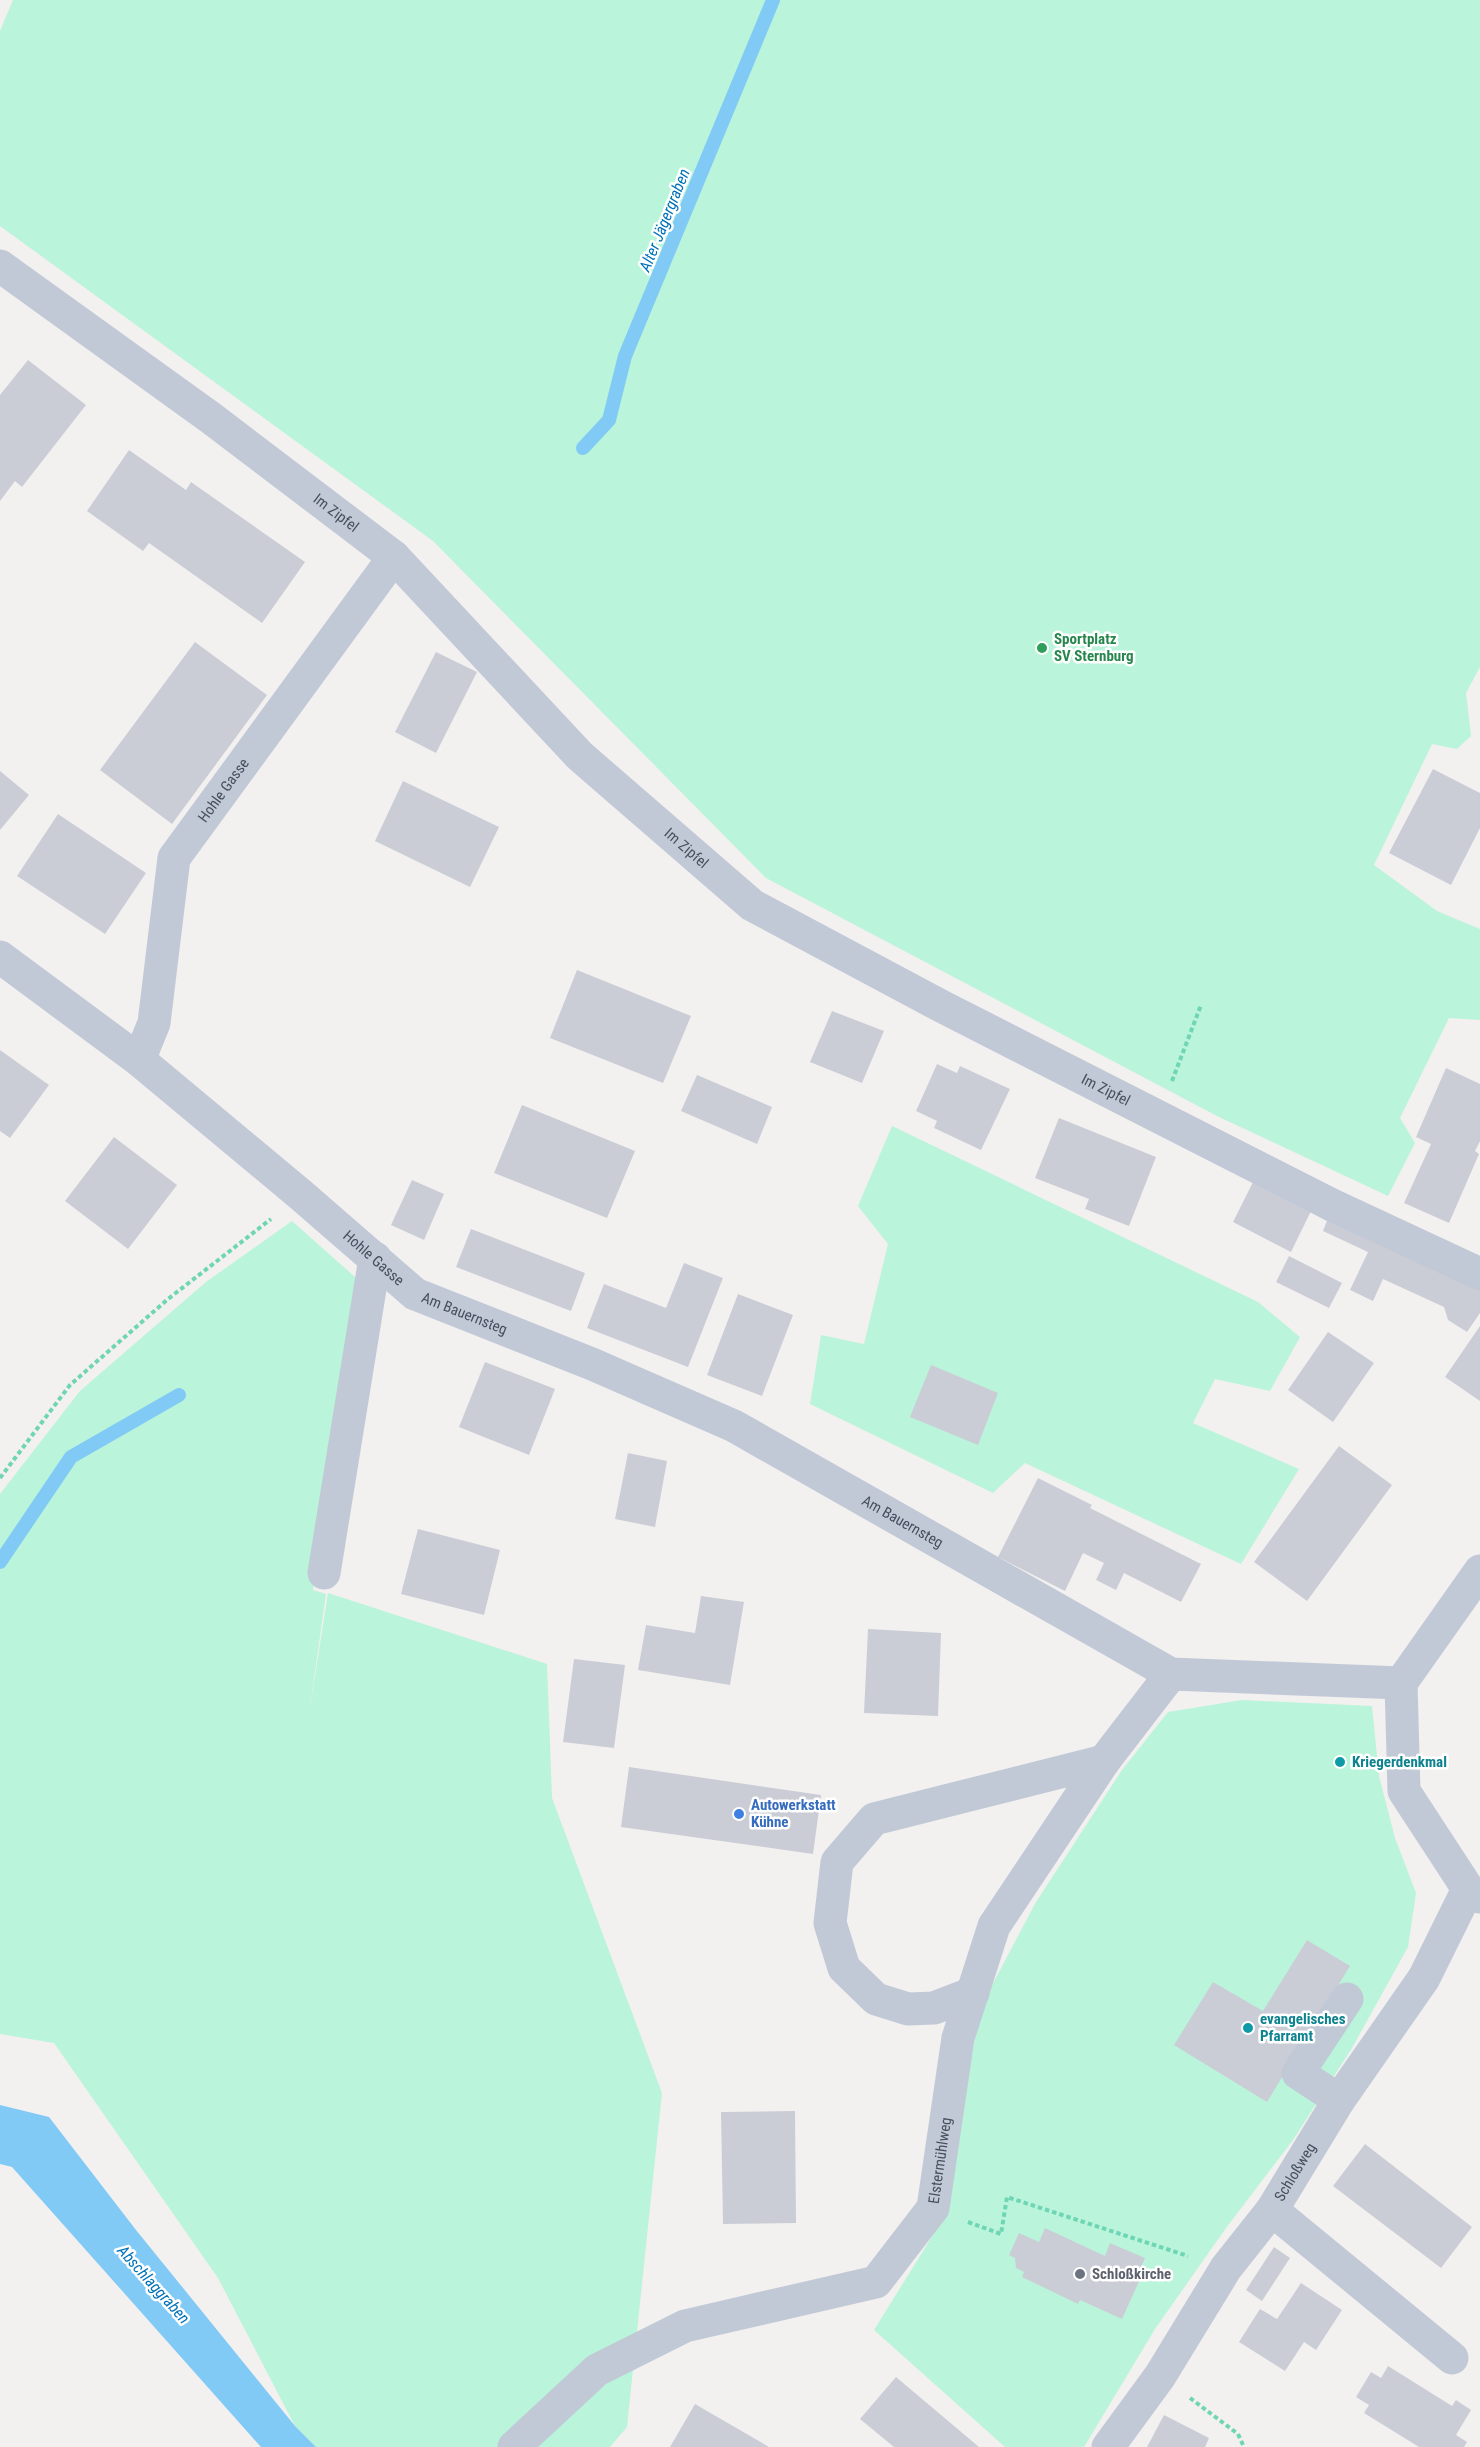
<svg xmlns="http://www.w3.org/2000/svg" width="1480" height="2447" font-family="'Roboto Condensed',sans-serif">
  <style>
    .green { fill: #baf4da }
    .water { fill: #82caf6 }
    .lines { fill: none; stroke-linecap: round; stroke-linejoin: round }
    .stream { stroke: #82caf6; stroke-width: 14 }
    .building { fill: #cbcdd6 }
    .path { stroke: #6ed6b5; stroke-width: 4; stroke-dasharray: 4.5 3; stroke-linecap: butt }
    .minor { stroke: #c2c9d6; stroke-width: 33 }
    .leisure-dot { fill: #2e9e5b; stroke: #fff; stroke-width: 2 }
    .culture-dot { fill: #0f9aa8; stroke: #fff; stroke-width: 2 }
    .shop-dot { fill: #3f7fe0; stroke: #fff; stroke-width: 2 }
    .worship-dot { fill: #6b7280; stroke: #fff; stroke-width: 2 }
    .labels { text-anchor: middle; stroke-width: 5; stroke-linejoin: round; paint-order: stroke }
    .street-label { font-size: 15px; fill: #454f60; stroke: #fff }
    .leisure-label { font-size: 15px; font-weight: bold; fill: #27864d; stroke: #fff; text-anchor: start }
    .culture-label { font-size: 15px; font-weight: bold; fill: #0d838f; stroke: #fff; text-anchor: start }
    .shop-label { font-size: 15px; font-weight: bold; fill: #366cbe; stroke: #fff; text-anchor: start }
    .worship-label { font-size: 15px; font-weight: bold; fill: #5b616d; stroke: #fff; text-anchor: start }
    .water-label { font-size: 16px; font-style: italic; fill: #0072b8; stroke: #fff }
  </style>
  <rect width="100%" height="100%" fill="#f3f0f0"/>
  <path class="green" d="M 13,0 L 1480,0 L 1480,667 L 1466,693 L 1471,736 L 1457,749 L 1432,744 L 1374,865 L 1437,911 L 1480,929 L 1480,1020 L 1449,1018 L 1400,1118 L 1415,1143 L 1388,1196 L 1217,1116 L 766,878 L 433,541 L 0,226 L 0,31 Z
    M 892,1126 L 1258,1302 L 1300,1337 L 1270,1391 L 1215,1379 L 1193,1423 L 1299,1469 L 1241,1564 L 1025,1463 L 993,1493 L 810,1404 L 821,1335 L 864,1344 L 888,1244 L 858,1206 Z
    M 292,1221 L 364,1285 L 313,1590 L 326,1594 L 309,1714 L 328,1593 L 547,1664 L 552,1798 L 662,2093 L 627,2427 L 610,2447 L 316,2447 L 295,2426 L 218,2278 L 54,2043 L 0,2034 L 0,1494 L 80,1391 L 206,1282 Z
    M 1242,1700 L 1372,1706 L 1379,1776 L 1395,1838 L 1416,1893 L 1408,1947 L 1352,2048 L 1293,2140 L 1226,2228 L 1155,2329 L 1084,2447 L 1005,2447 L 874,2330 L 946,2214 L 957,2135 L 981,2006 L 1036,1902 L 1122,1770 L 1168,1712 Z"/>
  <path class="water" d="M 0,2105 L 49,2117 L 136,2230 L 295,2426 L 316,2447 L 261,2447 L 12,2167 L 0,2164 Z"/>
  <g class="lines">
    <path class="stream" d="M 583,448 L 609,420 L 625,356 L 773,0
      M 0,1562 L 71,1457 L 179,1395"/>
  </g>
  <path class="building" d="M 28,360 L 86,405 L 22,487 L 15,481 L 0,501 L 0,395 Z
    M 129,450 L 186,490 L 191,482 L 305,562 L 262,623 L 149,543 L 143,551 L 87,511 Z
    M 195,642 L 267,695 L 172,824 L 100,770 Z
    M 436,652 L 477,672 L 436,753 L 395,732 Z
    M 1433,769 L 1480,793 L 1480,828 L 1451,885 L 1389,853 Z
    M 0,771 L 29,795 L 0,830 Z
    M 403,781 L 499,827 L 470,887 L 375,841 Z
    M 58,814 L 146,873 L 105,934 L 17,876 Z
    M 577,970 L 691,1016 L 663,1083 L 550,1038 Z
    M 832,1011 L 884,1031 L 862,1083 L 810,1062 Z
    M 0,1050 L 49,1085 L 10,1138 L 0,1131 Z
    M 937,1064 L 957,1073 L 960,1066 L 1010,1089 L 981,1150 L 934,1128 L 937,1121 L 916,1111 Z
    M 1446,1068 L 1480,1084 L 1480,1141 L 1475,1151 L 1479,1154 L 1449,1223 L 1404,1203 L 1431,1144 L 1416,1137 Z
    M 697,1075 L 772,1107 L 757,1144 L 681,1111 Z
    M 522,1105 L 635,1151 L 607,1218 L 494,1173 Z
    M 1059,1118 L 1156,1157 L 1129,1226 L 1085,1209 L 1089,1199 L 1035,1178 Z
    M 114,1137 L 177,1185 L 128,1249 L 65,1201 Z
    M 412,1180 L 444,1194 L 424,1240 L 391,1225 Z
    M 1253,1182 L 1311,1211 L 1291,1252 L 1233,1222 Z
    M 1328,1218 L 1480,1290 L 1480,1313 L 1467,1332 L 1448,1320 L 1444,1307 L 1383,1279 L 1373,1301 L 1350,1290 L 1368,1252 L 1323,1231 Z
    M 471,1229 L 585,1273 L 571,1311 L 456,1267 Z
    M 1289,1256 L 1342,1283 L 1329,1308 L 1276,1282 Z
    M 684,1263 L 723,1278 L 688,1367 L 587,1328 L 604,1284 L 666,1308 Z
    M 738,1294 L 793,1315 L 762,1396 L 707,1375 Z
    M 1480,1326 L 1480,1401 L 1445,1377 Z
    M 1328,1332 L 1374,1363 L 1333,1422 L 1288,1390 Z
    M 485,1362 L 555,1389 L 529,1455 L 459,1427 Z
    M 931,1365 L 998,1393 L 978,1445 L 910,1417 Z
    M 1339,1446 L 1392,1485 L 1307,1601 L 1254,1562 Z
    M 628,1453 L 667,1461 L 655,1527 L 615,1519 Z
    M 1038,1478 L 1092,1505 L 1090,1508 L 1201,1564 L 1181,1602 L 1124,1573 L 1116,1590 L 1096,1580 L 1104,1563 L 1083,1553 L 1065,1591 L 998,1557 Z
    M 418,1529 L 500,1550 L 484,1615 L 401,1594 Z
    M 701,1596 L 744,1602 L 730,1685 L 638,1670 L 646,1625 L 695,1633 Z
    M 868,1629 L 941,1633 L 938,1716 L 864,1713 Z
    M 574,1659 L 625,1665 L 614,1748 L 563,1742 Z
    M 629,1767 L 821,1795 L 813,1854 L 621,1827 Z
    M 1307,1940 L 1350,1966 L 1267,2102 L 1174,2045 L 1213,1982 L 1263,2011 Z
    M 795,2111 L 796,2223 L 723,2224 L 721,2112 Z
    M 1365,2144 L 1472,2227 L 1441,2268 L 1333,2186 Z
    M 1045,2228 L 1105,2256 L 1110,2243 L 1145,2258 L 1137,2276 L 1141,2277 L 1122,2319 L 1080,2300 L 1078,2304 L 1022,2277 L 1024,2272 L 1016,2268 L 1015,2258 L 1009,2255 L 1019,2233 L 1039,2242 Z
    M 1274,2247 L 1290,2258 L 1262,2301 L 1246,2290 Z
    M 1301,2283 L 1342,2310 L 1316,2350 L 1304,2342 L 1285,2371 L 1239,2342 L 1260,2309 L 1277,2319 Z
    M 1388,2366 L 1452,2406 L 1456,2400 L 1471,2410 L 1456,2435 L 1467,2442 L 1464,2447 L 1419,2447 L 1364,2413 L 1369,2405 L 1356,2397 L 1371,2372 L 1381,2378 Z
    M 896,2377 L 979,2447 L 894,2447 L 860,2419 Z
    M 695,2404 L 769,2447 L 670,2447 Z
    M 1164,2415 L 1209,2438 L 1205,2447 L 1147,2447 Z"/>
  <g class="lines">
    <path class="path" d="M 1172,1081 L 1201,1005
      M 0,1478 L 70,1385 L 168,1299 L 271,1219
      M 968,2222 L 1001,2234 L 1007,2197 L 1188,2256
      M 1190,2398 L 1238,2434 L 1244,2447"/>
    <g class="minor">
      <path id="s1" d="M 0,266 L 211,418 L 394,557 L 580,756 L 752,905 L 943,1007 L 1332,1205 L 1480,1274"/>
      <path id="s2" d="M 0,957 L 139,1060 L 301,1195 L 415,1294 L 592,1364 L 734,1426 L 1171,1674 L 1401,1683"/>
      <path id="s3" d="M 139,1060 L 154,1023 L 174,858 L 394,557"/>
      <path d="M 324,1573 L 375,1258"/>
      <path d="M 1401,1683 L 1404,1791 L 1468,1889 L 1480,1897"/>
      <path d="M 1401,1683 L 1480,1571"/>
      <path d="M 973,1993 L 934,2008 L 908,2009 L 876,1999 L 844,1968 L 830,1923 L 837,1862 L 874,1819 L 1104,1761"/>
      <path d="M 1339,2100 L 1298,2073 L 1347,1999"/>
      <path d="M 1272,2210 L 1452,2358"/>
      <path id="s4" d="M 514,2447 L 597,2370 L 685,2326 L 876,2282 L 933,2208 L 958,2038 L 994,1926 L 1104,1761 L 1171,1674"/>
      <path id="s5" d="M 1108,2447 L 1160,2376 L 1226,2268 L 1272,2210 L 1339,2100 L 1424,1978 L 1468,1889"/>
    </g>
  </g>
  <circle class="leisure-dot" cx="1042" cy="648" r="6"/>
  <g class="culture-dot">
    <circle cx="1340" cy="1762" r="6"/>
    <circle cx="1248" cy="2028" r="6"/>
  </g>
  <circle class="shop-dot" cx="739" cy="1814" r="6"/>
  <circle class="worship-dot" cx="1080" cy="2274" r="6"/>
  <g class="labels">
    <g class="street-label">
      <text dy="5" stroke="none"><textPath href="#s1" startOffset="417">Im Zipfel</textPath></text>
      <text dy="5" stroke="none"><textPath href="#s3" startOffset="290">Hohle Gasse</textPath></text>
      <text dy="5" stroke="none"><textPath href="#s1" startOffset="903">Im Zipfel</textPath></text>
      <text dy="5" stroke="none"><textPath href="#s1" startOffset="1389">Im Zipfel</textPath></text>
      <text dy="5" stroke="none"><textPath href="#s2" startOffset="480">Hohle Gasse</textPath></text>
      <text dy="5" stroke="none"><textPath href="#s2" startOffset="588">Am Bauernsteg</textPath></text>
      <text dy="5" stroke="none"><textPath href="#s2" startOffset="1074">Am Bauernsteg</textPath></text>
      <text dy="5" stroke="none"><textPath href="#s4" startOffset="549">Elstermühlweg</textPath></text>
      <text dy="5" stroke="none"><textPath href="#s5" startOffset="333">Schloßweg</textPath></text>
    </g>
    <g class="leisure-label">
      <text x="1054" y="644">Sportplatz<tspan x="1054" dy="17">SV Sternburg</tspan></text>
    </g>
    <g class="culture-label">
      <text x="1352" y="1767">Kriegerdenkmal</text>
      <text x="1260" y="2024">evangelisches<tspan x="1260" dy="17">Pfarramt</tspan></text>
    </g>
    <g class="shop-label">
      <text x="751" y="1810">Autowerkstatt<tspan x="751" dy="17">Kühne</tspan></text>
    </g>
    <g class="worship-label">
      <text x="1092" y="2279">Schloßkirche</text>
    </g>
    <g class="water-label">
      <text transform="translate(664 220) rotate(-68)" y="6">Alter Jägergraben</text>
      <text transform="translate(154 2284) rotate(48)" y="6">Abschlaggraben</text>
    </g>
  </g>
</svg>
